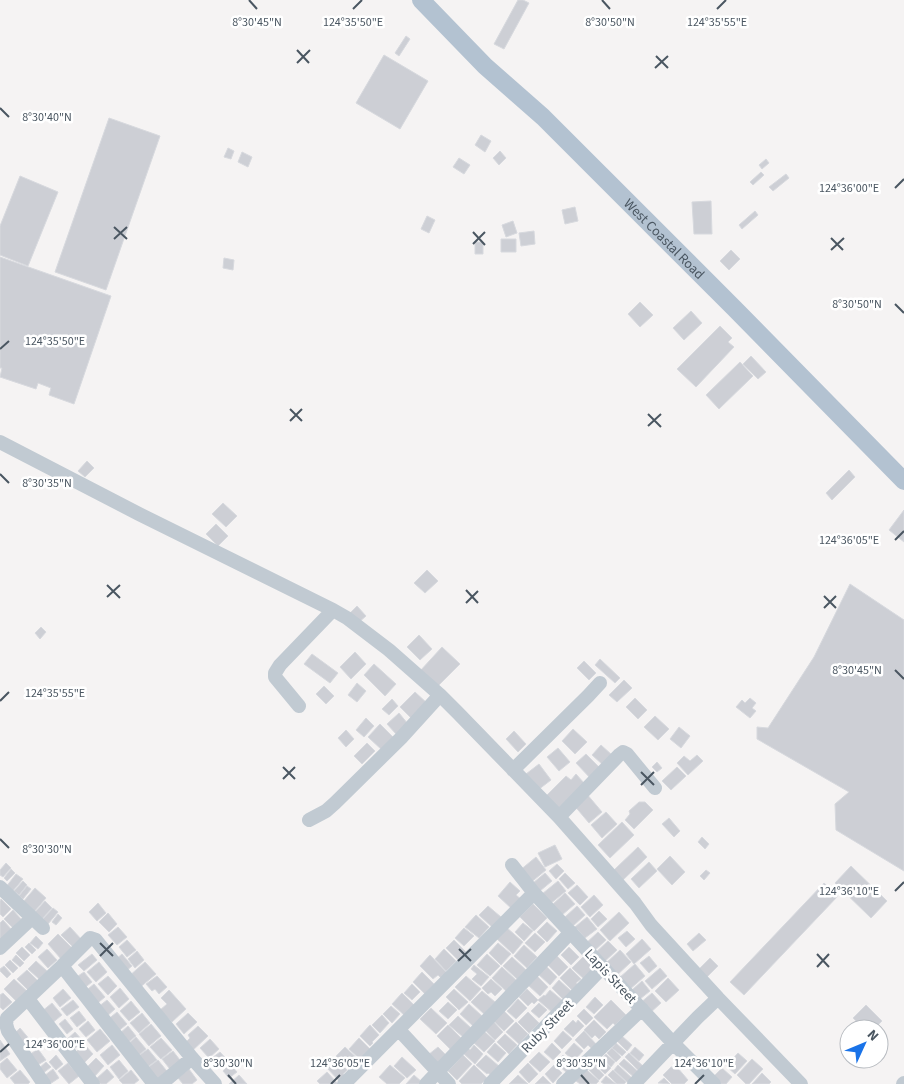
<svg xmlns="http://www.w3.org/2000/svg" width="904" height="1084" font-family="'Source Sans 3',sans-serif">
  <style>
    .building { fill: #cdcfd5; stroke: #d7d9de }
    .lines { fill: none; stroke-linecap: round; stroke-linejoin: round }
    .minor { stroke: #c1cad2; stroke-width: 14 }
    .major { stroke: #b3c2d1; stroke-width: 18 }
    .ticks { fill: none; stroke: #4a5661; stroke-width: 2 }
    .labels { text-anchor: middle; stroke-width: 5; stroke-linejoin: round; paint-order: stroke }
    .street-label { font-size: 14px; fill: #4a5661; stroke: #fff }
    .ticks-label { font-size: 12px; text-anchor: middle; fill: #4a5661; stroke: #fff; stroke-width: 5; stroke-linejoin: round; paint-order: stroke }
  </style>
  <rect width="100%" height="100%" fill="#f5f3f3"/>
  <path class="building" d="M 518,0 L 523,0 L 529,3 L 504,49 L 494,44 Z
    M 406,36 L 410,39 L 399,56 L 395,53 Z
    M 384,55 L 428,81 L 400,129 L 356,103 Z
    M 109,118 L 160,136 L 106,290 L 55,272 Z
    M 481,135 L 491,141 L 485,152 L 475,145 Z
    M 228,148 L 234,151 L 231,159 L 224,157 Z
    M 500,151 L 506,158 L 499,165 L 493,158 Z
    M 242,152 L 252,157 L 248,167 L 238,162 Z
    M 459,158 L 470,165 L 464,174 L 453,167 Z
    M 766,159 L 769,163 L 762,169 L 759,165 Z
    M 761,172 L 764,175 L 753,185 L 750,182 Z
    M 786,174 L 789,178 L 773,191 L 769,187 Z
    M 20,176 L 58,192 L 28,266 L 0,255 L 0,226 Z
    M 711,201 L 712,234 L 694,234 L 692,202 Z
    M 575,207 L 578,221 L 565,224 L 562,210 Z
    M 755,211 L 758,215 L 742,229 L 739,225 Z
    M 427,216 L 435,220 L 429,233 L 421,229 Z
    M 513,221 L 517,233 L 506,237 L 502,225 Z
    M 534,231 L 535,244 L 521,246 L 519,233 Z
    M 501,239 L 516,239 L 516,252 L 501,252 Z
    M 475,242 L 483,242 L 483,254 L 475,254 Z
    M 731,250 L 740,259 L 729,270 L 720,261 Z
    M 0,257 L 111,296 L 74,404 L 49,395 L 51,388 L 38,383 L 36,389 L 0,377 L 2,368 L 0,368 Z
    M 224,258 L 234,260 L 233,270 L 223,268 Z
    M 640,302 L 653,315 L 640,327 L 628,314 Z
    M 691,311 L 702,323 L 684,340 L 673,328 Z
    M 720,326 L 732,338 L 728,342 L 734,347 L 696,387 L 677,369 Z
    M 751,356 L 766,372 L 758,379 L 743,364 Z
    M 740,362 L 753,376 L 719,409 L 706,395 Z
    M 87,461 L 94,468 L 85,477 L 78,471 Z
    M 849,470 L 855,477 L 832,500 L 826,493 Z
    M 223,503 L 237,516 L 226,527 L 212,514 Z
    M 904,510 L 904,542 L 889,530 Z
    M 216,524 L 228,536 L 218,546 L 206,534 Z
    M 427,570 L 438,581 L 425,593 L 414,583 Z
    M 850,584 L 904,620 L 904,871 L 836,830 L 835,804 L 849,792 L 757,739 L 757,727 L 768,728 L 814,657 Z
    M 357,606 L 366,616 L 358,623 L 349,614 Z
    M 41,627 L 46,632 L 40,639 L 35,633 Z
    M 419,635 L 432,649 L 420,660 L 407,647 Z
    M 442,647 L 460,664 L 437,687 L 420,671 Z
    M 355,652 L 366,664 L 351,679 L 340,667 Z
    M 312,654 L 338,673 L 330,683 L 304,664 Z
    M 600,659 L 620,678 L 615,683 L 595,665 Z
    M 584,661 L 596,673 L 589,680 L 577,668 Z
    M 374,664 L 396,684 L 385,696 L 364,675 Z
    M 624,680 L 632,688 L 617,702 L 609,695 Z
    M 357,683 L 366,691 L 357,702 L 348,695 Z
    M 324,686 L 334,696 L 326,704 L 316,694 Z
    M 415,692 L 428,704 L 412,719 L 400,707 Z
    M 635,698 L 647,710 L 638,719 L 626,707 Z
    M 750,698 L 756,703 L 752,708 L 756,711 L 750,718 L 736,707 L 742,700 L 745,703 Z
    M 392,699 L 398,706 L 389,715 L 382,709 Z
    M 399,713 L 408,724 L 396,734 L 387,724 Z
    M 655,716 L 669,729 L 658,740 L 644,727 Z
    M 366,718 L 374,726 L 364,737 L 356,730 Z
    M 380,724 L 395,739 L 383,751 L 368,737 Z
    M 679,727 L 690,736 L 681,748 L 670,739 Z
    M 573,729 L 587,742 L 575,754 L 562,741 Z
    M 346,730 L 354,739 L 346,747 L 338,738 Z
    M 514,731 L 526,744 L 518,752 L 506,739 Z
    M 367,743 L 375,751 L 362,764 L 354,756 Z
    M 601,745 L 612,755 L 603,765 L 592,755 Z
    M 558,748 L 570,762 L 559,771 L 547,757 Z
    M 586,754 L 602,770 L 592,780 L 576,763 Z
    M 697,755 L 703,761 L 688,775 L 677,763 L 684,756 L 690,761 Z
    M 657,762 L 662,768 L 657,772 L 652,767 Z
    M 539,764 L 551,780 L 538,790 L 526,774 Z
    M 677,767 L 686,776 L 671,790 L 662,781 Z
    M 576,774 L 584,783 L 559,808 L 546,796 L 566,776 L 571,780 Z
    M 586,793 L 602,812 L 589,823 L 573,804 Z
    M 639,802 L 645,802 L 653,810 L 634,829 L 625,820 L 630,814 L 629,811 Z
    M 606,812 L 617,824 L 602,838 L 591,825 Z
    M 669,818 L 680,831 L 674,837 L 662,824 Z
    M 622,822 L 634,835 L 610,858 L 598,845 Z
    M 702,837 L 709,844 L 705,849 L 698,842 Z
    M 555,845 L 562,859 L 545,867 L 538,853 Z
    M 638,847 L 647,857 L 623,880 L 614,870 Z
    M 670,856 L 685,872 L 672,885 L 657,869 Z
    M 536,857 L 546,870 L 529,884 L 519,871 Z
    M 649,862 L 657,871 L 639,888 L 631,879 Z
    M 6,863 L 11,868 L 3,877 L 0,875 L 0,870 Z
    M 557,864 L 564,871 L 556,879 L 549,871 Z
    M 851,866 L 887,901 L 871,918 L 835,883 Z
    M 11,869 L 15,873 L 7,881 L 4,878 Z
    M 706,870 L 710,873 L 704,880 L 700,876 Z
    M 545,873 L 552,881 L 540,891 L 533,883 Z
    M 565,873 L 575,883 L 568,889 L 559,879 Z
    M 16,874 L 23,879 L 12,892 L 6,887 Z
    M 23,881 L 27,885 L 19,895 L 14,891 Z
    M 558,881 L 566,891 L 550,904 L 542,894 Z
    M 510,882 L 520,891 L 516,895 L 522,900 L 513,910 L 498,896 Z
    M 824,883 L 838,896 L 744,995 L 730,982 Z
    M 577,885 L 588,897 L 580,905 L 568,893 Z
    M 27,886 L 31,889 L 23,899 L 19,896 Z
    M 35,888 L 46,898 L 34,912 L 23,902 Z
    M 565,893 L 575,904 L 562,915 L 552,905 Z
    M 594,895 L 603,905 L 590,917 L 581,907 Z
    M 1,899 L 11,909 L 3,917 L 0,914 L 0,901 Z
    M 45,901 L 52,908 L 42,919 L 35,912 Z
    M 98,903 L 106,913 L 97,921 L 89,912 Z
    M 533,904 L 547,918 L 534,931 L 520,917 Z
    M 488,906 L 501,917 L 492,927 L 479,915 Z
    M 577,906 L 585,915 L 573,926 L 565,917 Z
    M 53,908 L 58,912 L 48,924 L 42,920 Z
    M 13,910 L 21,919 L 13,928 L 4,919 Z
    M 599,911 L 607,919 L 598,927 L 591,919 Z
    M 619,912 L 629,923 L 610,941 L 600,930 Z
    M 108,913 L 117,924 L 109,932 L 99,922 Z
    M 58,914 L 62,918 L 56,925 L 52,922 Z
    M 476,915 L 489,927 L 479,938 L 465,927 Z
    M 587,917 L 597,929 L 585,938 L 575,927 Z
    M 3,920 L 12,930 L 0,942 L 0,923 Z
    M 547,922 L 557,931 L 547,942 L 537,932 Z
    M 523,923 L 533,931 L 524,941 L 515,932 Z
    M 70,927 L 82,940 L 74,948 L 61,935 Z
    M 118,927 L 127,937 L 117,945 L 108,935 Z
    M 506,927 L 523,942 L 513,954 L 496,938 Z
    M 464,928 L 474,936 L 464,946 L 455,938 Z
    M 627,931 L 635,939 L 626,947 L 618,938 Z
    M 598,932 L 606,940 L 592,953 L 584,945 Z
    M 535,933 L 545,942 L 535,952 L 525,943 Z
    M 699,933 L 706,940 L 693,951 L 687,944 Z
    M 58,934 L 72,948 L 61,959 L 48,944 Z
    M 36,936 L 43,943 L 38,949 L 30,943 Z
    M 642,939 L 651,949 L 634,964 L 626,954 Z
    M 127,940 L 136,950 L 127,957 L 119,947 Z
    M 454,940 L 466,952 L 458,960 L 446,948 Z
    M 608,941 L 617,950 L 602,964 L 593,955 Z
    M 29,943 L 36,950 L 32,954 L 25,947 Z
    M 498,943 L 511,954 L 501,965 L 489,953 Z
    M 524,945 L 537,957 L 527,968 L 514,956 Z
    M 22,947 L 30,955 L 24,961 L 16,953 Z
    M 569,947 L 579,957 L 571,965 L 561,955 Z
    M 47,949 L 57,960 L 48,968 L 38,957 Z
    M 444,949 L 456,961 L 446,971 L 435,959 Z
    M 620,950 L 631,962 L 615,977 L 604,965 Z
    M 137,951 L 144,960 L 135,968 L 128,959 Z
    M 92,954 L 97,960 L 84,971 L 78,965 Z
    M 122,954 L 132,966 L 125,972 L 115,960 Z
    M 487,954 L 500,966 L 490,976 L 477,965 Z
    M 16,955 L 24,963 L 20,967 L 12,960 Z
    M 430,955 L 449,975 L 444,981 L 438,975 L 433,979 L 420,966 Z
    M 557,956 L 568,967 L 559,976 L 546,963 Z
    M 584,956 L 596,969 L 585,980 L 572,968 Z
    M 649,956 L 657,966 L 649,973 L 640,963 Z
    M 512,957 L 526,970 L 517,979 L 503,966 Z
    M 710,958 L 718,966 L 707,977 L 699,969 Z
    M 10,960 L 18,968 L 13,973 L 5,965 Z
    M 36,961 L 47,971 L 39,979 L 28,969 Z
    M 99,962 L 107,972 L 96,982 L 87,972 Z
    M 145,962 L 156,974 L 138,989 L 128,977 Z
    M 635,964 L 645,976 L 629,990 L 619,978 Z
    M 474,965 L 489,977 L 481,986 L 472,979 L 477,974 L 471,969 Z
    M 4,966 L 11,974 L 7,978 L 0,971 L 0,969 Z
    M 546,966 L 557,977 L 550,985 L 538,974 Z
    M 502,967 L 517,981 L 507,992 L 492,978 Z
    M 570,968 L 581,979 L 576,983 L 579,985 L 573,991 L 560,978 Z
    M 660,968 L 667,976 L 652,989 L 645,981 Z
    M 27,970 L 38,981 L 28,990 L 17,979 Z
    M 84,972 L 92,982 L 83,989 L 75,978 Z
    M 422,972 L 434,984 L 425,994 L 413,982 Z
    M 108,976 L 117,986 L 108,995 L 98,984 Z
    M 157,976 L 167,987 L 159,994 L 155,989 L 152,991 L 146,984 Z
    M 466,976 L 481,989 L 470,1001 L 455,987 Z
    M 537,976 L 548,987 L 540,996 L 528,985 Z
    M 668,978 L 679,990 L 666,1002 L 655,991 Z
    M 14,979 L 30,994 L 20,1005 L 4,989 Z
    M 491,979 L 502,989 L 495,996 L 491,992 L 488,994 L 482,988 Z
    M 559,980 L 572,992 L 564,1000 L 552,988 Z
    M 642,981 L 650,991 L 640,999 L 632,990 Z
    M 94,984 L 105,997 L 94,1006 L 83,993 Z
    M 412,984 L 420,992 L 412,1000 L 404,993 Z
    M 120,988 L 129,999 L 119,1008 L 110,997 Z
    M 63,989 L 71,998 L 60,1007 L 53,998 Z
    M 454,989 L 468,1002 L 459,1010 L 446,997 Z
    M 527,989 L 538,1000 L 534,1004 L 532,1002 L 528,1006 L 519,997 Z
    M 169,990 L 186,1009 L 172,1022 L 160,1010 L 167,1004 L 161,998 Z
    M 550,990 L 563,1001 L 553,1013 L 538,1000 L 544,995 L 545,996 Z
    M 482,991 L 495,1002 L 484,1014 L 471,1002 Z
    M 3,993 L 12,1002 L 3,1010 L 0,1007 L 0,995 Z
    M 402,993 L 414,1005 L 404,1015 L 392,1004 Z
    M 652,993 L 661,1003 L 649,1014 L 639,1004 Z
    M 595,997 L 603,1005 L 594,1014 L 586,1007 Z
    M 518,999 L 527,1008 L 516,1019 L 507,1011 Z
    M 73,1000 L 79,1007 L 67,1016 L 61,1009 Z
    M 107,1000 L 115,1009 L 106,1017 L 98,1007 Z
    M 611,1000 L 626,1015 L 615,1025 L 613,1023 L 607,1029 L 594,1017 Z
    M 131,1001 L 140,1012 L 129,1021 L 120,1011 Z
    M 448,1002 L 457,1010 L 448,1019 L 439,1011 Z
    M 52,1003 L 62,1015 L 51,1024 L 41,1012 Z
    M 539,1003 L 547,1010 L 539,1018 L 531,1011 Z
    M 469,1004 L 482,1016 L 473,1026 L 460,1014 Z
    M 866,1005 L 882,1021 L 874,1029 L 864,1029 L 853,1018 Z
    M 391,1006 L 400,1014 L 392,1023 L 383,1014 Z
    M 431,1008 L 447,1023 L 436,1034 L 420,1019 Z
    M 584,1009 L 593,1018 L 586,1025 L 577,1016 Z
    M 79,1011 L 86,1020 L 77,1027 L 70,1018 Z
    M 504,1011 L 514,1021 L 504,1031 L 494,1021 Z
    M 117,1012 L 127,1024 L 116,1033 L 106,1021 Z
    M 528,1012 L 539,1023 L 529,1033 L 518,1022 Z
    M 142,1013 L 150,1023 L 139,1033 L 130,1023 Z
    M 188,1013 L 197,1022 L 184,1034 L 176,1024 Z
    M 382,1015 L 389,1023 L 380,1033 L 372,1025 Z
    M 458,1016 L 471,1028 L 463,1037 L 449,1025 Z
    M 65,1019 L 73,1029 L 67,1034 L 59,1024 Z
    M 573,1020 L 576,1023 L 578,1020 L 584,1026 L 573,1037 L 564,1029 Z
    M 594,1020 L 606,1032 L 599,1039 L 595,1035 L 592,1038 L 584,1030 Z
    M 88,1021 L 95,1030 L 86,1037 L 79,1029 Z
    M 494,1022 L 503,1032 L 495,1040 L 485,1030 Z
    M 516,1022 L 528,1034 L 519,1044 L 506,1032 Z
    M 151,1024 L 161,1036 L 149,1046 L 139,1034 Z
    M 370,1025 L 379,1035 L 372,1042 L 373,1043 L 370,1046 L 360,1036 Z
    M 448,1025 L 462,1039 L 451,1050 L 437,1036 Z
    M 128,1026 L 136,1036 L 126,1044 L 119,1034 Z
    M 198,1026 L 208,1036 L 191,1052 L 184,1044 L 190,1038 L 188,1035 Z
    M 20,1028 L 31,1041 L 23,1048 L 12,1036 Z
    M 100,1029 L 110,1041 L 97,1052 L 87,1040 Z
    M 484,1031 L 495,1041 L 484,1052 L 473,1042 Z
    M 563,1031 L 572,1039 L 562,1049 L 554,1041 Z
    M 584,1031 L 597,1045 L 592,1049 L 588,1045 L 584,1049 L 575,1040 Z
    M 75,1032 L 83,1041 L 73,1050 L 65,1041 Z
    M 505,1034 L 517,1045 L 509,1054 L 497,1042 Z
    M 622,1036 L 632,1045 L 627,1051 L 617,1041 Z
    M 136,1037 L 146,1049 L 138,1056 L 128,1044 Z
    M 161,1038 L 172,1050 L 161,1059 L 150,1047 Z
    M 359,1038 L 373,1052 L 363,1062 L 349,1049 Z
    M 210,1039 L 219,1049 L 209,1058 L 200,1048 Z
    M 0,1040 L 10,1054 L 0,1061 Z
    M 495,1043 L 506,1053 L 498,1062 L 487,1052 Z
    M 552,1043 L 561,1052 L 553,1060 L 544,1052 Z
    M 574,1043 L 583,1051 L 574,1061 L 565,1053 Z
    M 616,1043 L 626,1052 L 622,1056 L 612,1048 Z
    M 84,1044 L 93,1054 L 84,1063 L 75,1053 Z
    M 112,1045 L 120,1055 L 108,1065 L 100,1055 Z
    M 474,1045 L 483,1054 L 475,1064 L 463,1053 L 468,1048 L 470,1050 Z
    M 345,1047 L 359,1060 L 354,1074 L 336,1056 Z
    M 438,1047 L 446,1055 L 436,1064 L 428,1055 Z
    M 635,1047 L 644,1055 L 639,1061 L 630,1053 Z
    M 612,1048 L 621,1057 L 616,1062 L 607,1053 Z
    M 38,1049 L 46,1060 L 36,1066 L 29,1055 Z
    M 148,1049 L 157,1060 L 146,1068 L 137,1057 Z
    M 173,1051 L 183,1064 L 173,1073 L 162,1059 Z
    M 220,1052 L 229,1062 L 220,1069 L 212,1058 Z
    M 539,1052 L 550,1062 L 540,1072 L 529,1062 Z
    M 629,1053 L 644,1067 L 640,1072 L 625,1057 Z
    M 738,1053 L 747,1061 L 735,1074 L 726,1066 Z
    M 606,1054 L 615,1062 L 611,1067 L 602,1058 Z
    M 56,1055 L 63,1064 L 56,1070 L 49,1062 Z
    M 463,1055 L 472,1064 L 457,1080 L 448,1071 Z
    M 486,1055 L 500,1067 L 492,1076 L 488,1073 L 487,1074 L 476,1065 Z
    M 563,1055 L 574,1065 L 567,1073 L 556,1063 Z
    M 402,1057 L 416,1070 L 407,1078 L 394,1066 Z
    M 600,1057 L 611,1068 L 605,1074 L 593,1063 Z
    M 7,1058 L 17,1070 L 7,1078 L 0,1069 L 0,1064 Z
    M 96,1058 L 104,1066 L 95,1076 L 86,1068 Z
    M 335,1058 L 347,1070 L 343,1074 L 347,1078 L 342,1084 L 326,1067 Z
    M 624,1059 L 641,1074 L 636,1079 L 619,1064 Z
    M 752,1059 L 763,1069 L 749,1084 L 746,1084 L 737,1075 Z
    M 119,1060 L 128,1071 L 119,1079 L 110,1067 Z
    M 158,1060 L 170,1075 L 158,1084 L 146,1069 Z
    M 46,1062 L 51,1067 L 42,1074 L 38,1069 Z
    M 68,1063 L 79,1076 L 69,1084 L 58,1071 Z
    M 528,1063 L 538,1074 L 529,1083 L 519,1072 Z
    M 230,1064 L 237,1072 L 229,1078 L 223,1071 Z
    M 593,1064 L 604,1075 L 599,1080 L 588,1069 Z
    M 390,1065 L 405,1078 L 399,1084 L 387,1084 L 379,1077 Z
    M 474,1065 L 487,1078 L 481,1084 L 462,1084 L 459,1081 Z
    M 554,1065 L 562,1073 L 553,1083 L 545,1074 Z
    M 618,1065 L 634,1080 L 629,1084 L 614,1070 Z
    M 671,1067 L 677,1067 L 688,1080 L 684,1084 L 672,1084 L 663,1075 Z
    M 722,1068 L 732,1077 L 726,1084 L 719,1084 L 712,1078 Z
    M 53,1069 L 59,1078 L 50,1084 L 44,1076 Z
    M 107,1069 L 114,1077 L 106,1084 L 101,1084 L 96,1079 Z
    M 189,1069 L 197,1080 L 192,1084 L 183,1084 L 178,1078 Z
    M 20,1070 L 30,1082 L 28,1084 L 15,1084 L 10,1078 Z
    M 131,1070 L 139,1080 L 134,1084 L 123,1084 L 119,1080 Z
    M 587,1070 L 599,1081 L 596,1084 L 591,1084 L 582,1075 Z
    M 613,1070 L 626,1082 L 624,1084 L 617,1084 L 608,1075 Z
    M 327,1072 L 338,1084 L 320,1084 L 317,1081 Z
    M 762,1073 L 771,1082 L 769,1084 L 752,1084 Z
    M 239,1075 L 247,1084 L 229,1084 Z
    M 414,1075 L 423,1083 L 422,1084 L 406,1084 Z
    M 518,1075 L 528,1084 L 509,1084 Z
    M 543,1076 L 551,1084 L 535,1084 Z
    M 581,1076 L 590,1084 L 580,1084 L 576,1081 Z
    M 606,1076 L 616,1084 L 604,1084 L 601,1082 Z
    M 664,1078 L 670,1084 L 658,1083 Z"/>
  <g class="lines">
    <path class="minor" d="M 0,442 L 139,514 L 333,610 L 347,618 L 389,650 L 440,695 L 458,713 L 559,817 L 635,903 L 651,925 L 718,998 L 801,1084
      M 299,706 L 275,677 L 275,673 L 280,665 L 333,610
      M 513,770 L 588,696 L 600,683
      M 559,817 L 619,755 L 623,752 L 627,754 L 655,788
      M 309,820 L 326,811 L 335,803 L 401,738 L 440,695
      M 512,865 L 534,893 L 673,1043 L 714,1084
      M 0,887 L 43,928
      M 0,948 L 32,918
      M 62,966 L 154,1084
      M 28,999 L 93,1084
      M 399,1030 L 449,1084
      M 44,1084 L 8,1031 L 6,1024 L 7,1018 L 62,966 L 90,938 L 96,940 L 100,945 L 192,1058 L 215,1084
      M 161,1084 L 192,1058
      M 344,1084 L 534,893
      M 426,1084 L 571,932
      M 490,1084 L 603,967
      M 563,1084 L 642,1009
      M 634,1084 L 698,1017 L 718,998
      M 903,1084 L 904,1083"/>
    <path class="major" id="s1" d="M 421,0 L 485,66 L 543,117 L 735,309 L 904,481"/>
  </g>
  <path class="ticks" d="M 249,0 L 257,9M 602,0 L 610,9M 353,9 L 362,0M 717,9 L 726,0M 297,50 L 309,63M 656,56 L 668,68M 297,63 L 310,50M 655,68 L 668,56M 0,108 L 9,117M 895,188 L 904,179M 114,227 L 127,239M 473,232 L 485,245M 831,238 L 843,250M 114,239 L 127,227M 473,244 L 485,232M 831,250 L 844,238M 895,304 L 904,313M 0,349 L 9,341M 290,409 L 302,421M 648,414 L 661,427M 290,421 L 302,409M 648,426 L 661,414M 0,474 L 9,483M 895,540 L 904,531M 107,585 L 120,598M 466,590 L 478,603M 824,596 L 836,608M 107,597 L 120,585M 466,603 L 478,591M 824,608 L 836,596M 895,670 L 904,679M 0,701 L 9,692M 283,767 L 295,779M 641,772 L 654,785M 283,779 L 295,767M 641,785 L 654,772M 0,839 L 9,848M 895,891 L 904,882M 100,943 L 113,956M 459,949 L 471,961M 817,954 L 829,967M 100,956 L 113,943M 458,961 L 471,949M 817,967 L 829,954M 0,1052 L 9,1044M 228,1075 L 236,1084M 581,1075 L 589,1084M 331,1084 L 340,1075M 695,1084 L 704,1075"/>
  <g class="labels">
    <g class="street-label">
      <text dy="5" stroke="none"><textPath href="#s1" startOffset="341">West Coastal Road</textPath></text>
      <text transform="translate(611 976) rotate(47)" y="5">Lapis Street</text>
      <text transform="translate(547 1026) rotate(-46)" y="5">Ruby Street</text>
    </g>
  </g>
  <g class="ticks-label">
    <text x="353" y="26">124°35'50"E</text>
    <text x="717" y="26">124°35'55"E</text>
    <text x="610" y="26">8°30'50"N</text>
    <text x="257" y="26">8°30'45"N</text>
    <text x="47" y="121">8°30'40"N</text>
    <text x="849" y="192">124°36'00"E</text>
    <text x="857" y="308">8°30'50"N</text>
    <text x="55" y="345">124°35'50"E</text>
    <text x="47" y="487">8°30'35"N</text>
    <text x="849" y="544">124°36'05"E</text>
    <text x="857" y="674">8°30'45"N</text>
    <text x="55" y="697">124°35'55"E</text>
    <text x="47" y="853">8°30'30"N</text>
    <text x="849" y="895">124°36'10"E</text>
    <text x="55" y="1048">124°36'00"E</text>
    <text x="228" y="1067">8°30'30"N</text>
    <text x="581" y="1067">8°30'35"N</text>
    <text x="340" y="1067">124°36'05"E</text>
    <text x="704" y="1067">124°36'10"E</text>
  </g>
  <g transform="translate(864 1044) rotate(46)"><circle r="24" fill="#ffffff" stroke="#b7bbc0"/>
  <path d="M0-4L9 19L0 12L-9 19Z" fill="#1a73e8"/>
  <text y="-8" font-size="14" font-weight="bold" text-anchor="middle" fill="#4a5661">N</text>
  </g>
</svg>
